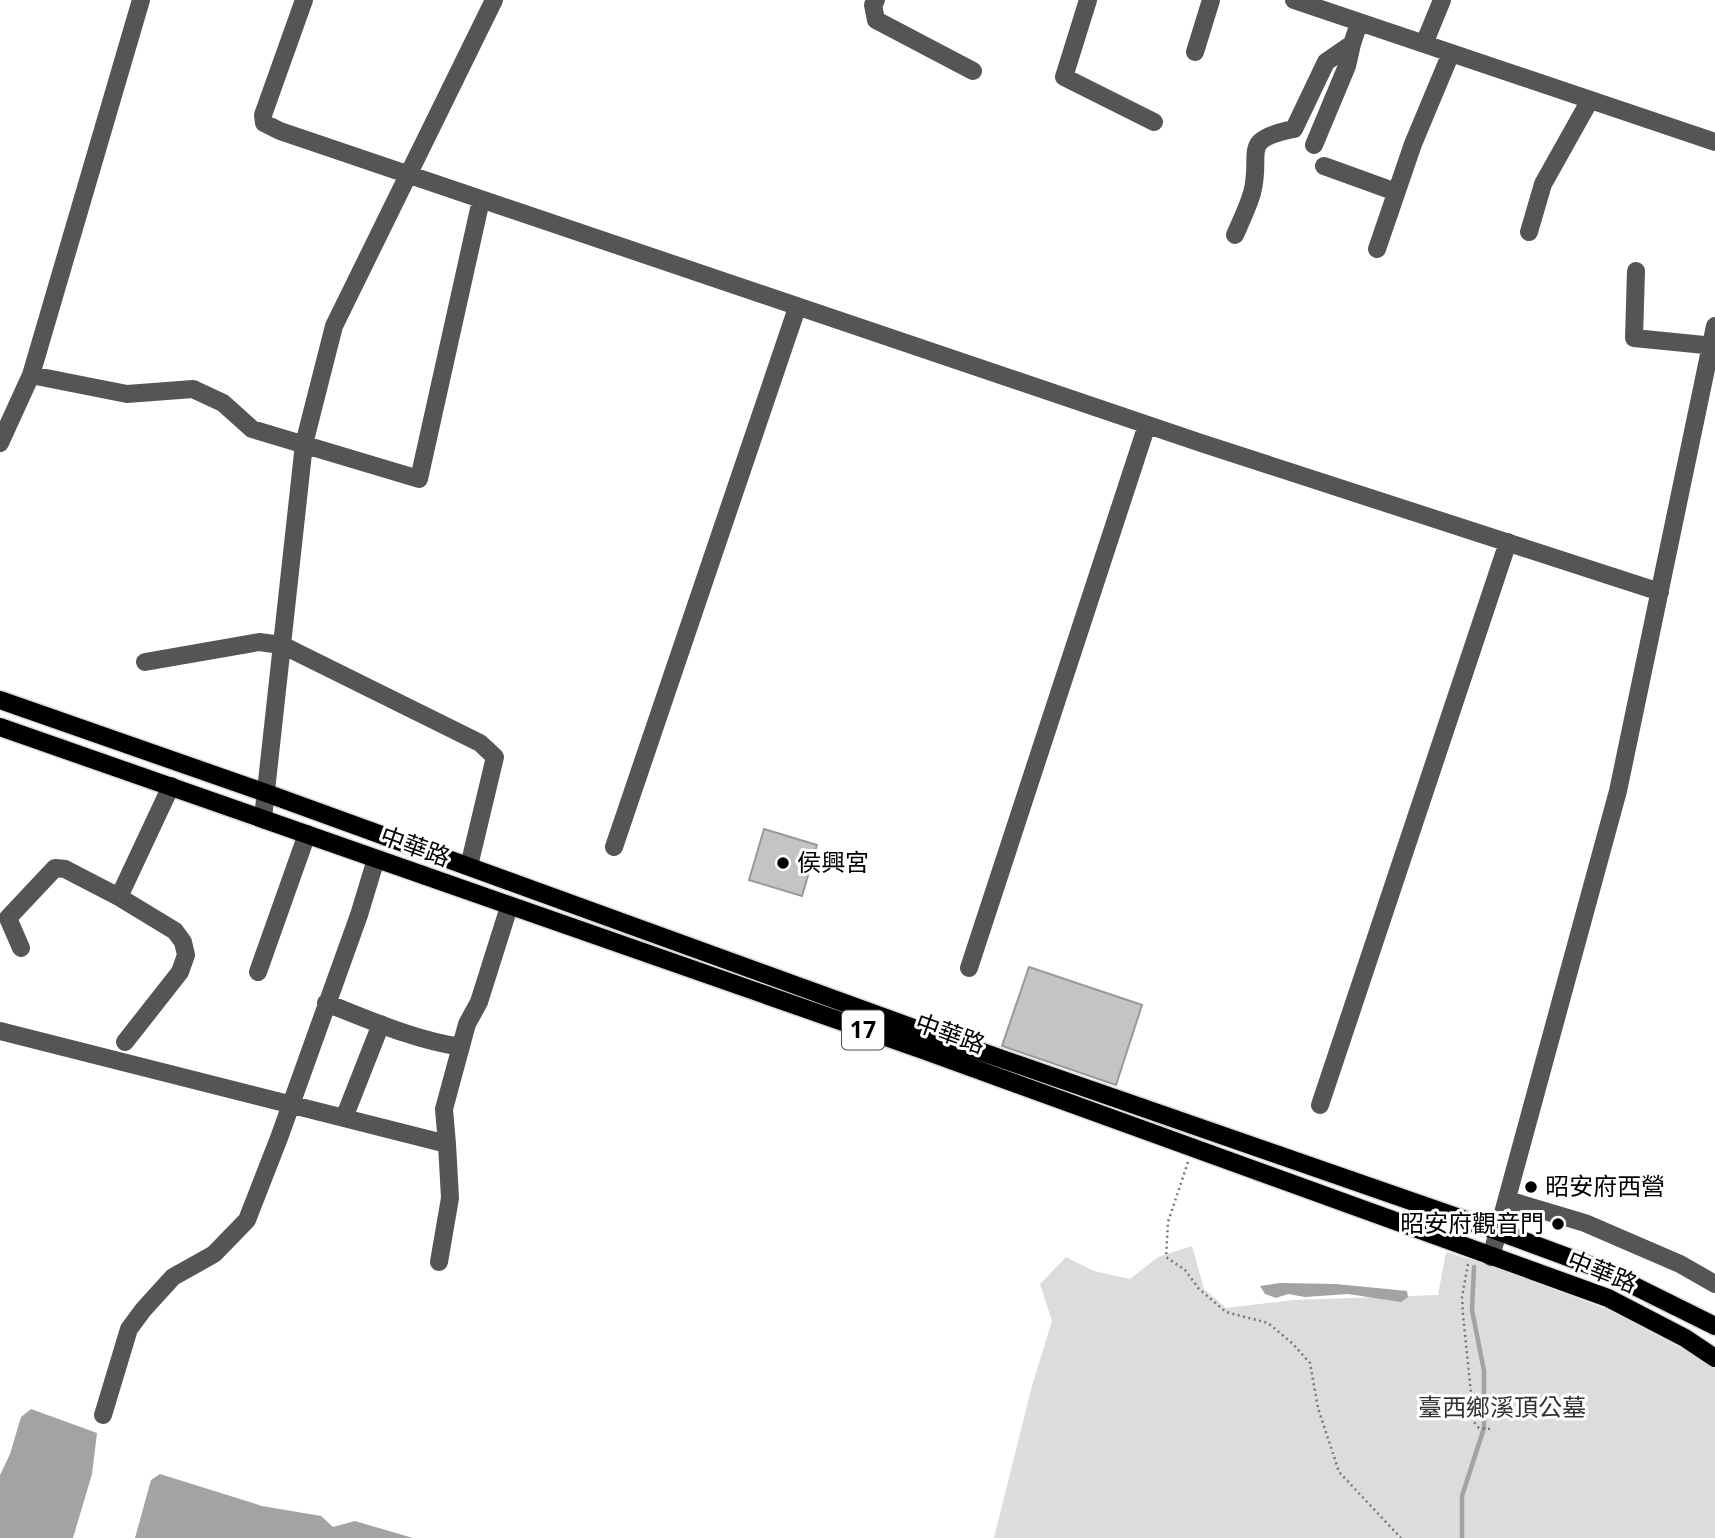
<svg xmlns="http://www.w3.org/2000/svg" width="1715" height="1538" font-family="'Noto Sans','Noto Sans TC',sans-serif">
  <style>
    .green { fill: #dcdcdc }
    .water { fill: #a3a3a3 }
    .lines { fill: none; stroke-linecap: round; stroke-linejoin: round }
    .stream { stroke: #a3a3a3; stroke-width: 4.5 }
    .building { fill: #c4c4c4; stroke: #999; stroke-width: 2 }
    .major-casing { stroke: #dbdbdb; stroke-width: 21 }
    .path { stroke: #777; stroke-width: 2.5; stroke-dasharray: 2 3.5; stroke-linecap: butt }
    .minor { stroke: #555; stroke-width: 18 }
    .major { stroke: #000; stroke-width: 18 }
    .poi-dot { fill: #000; stroke: #fff; stroke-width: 2.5 }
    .labels { text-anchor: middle; stroke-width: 6; stroke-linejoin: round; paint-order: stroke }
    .shield { fill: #fff; stroke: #4c4c4c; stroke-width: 2 }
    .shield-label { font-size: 23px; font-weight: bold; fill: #000 }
    .street-label { font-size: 24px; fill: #000; stroke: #fff }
    .poi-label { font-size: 24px; fill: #000; stroke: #fff; text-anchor: start }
    .park-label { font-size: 24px; fill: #333; stroke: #fff }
  </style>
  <rect width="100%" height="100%" fill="#fff"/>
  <path class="green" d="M 1192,1246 L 1204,1289 L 1226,1308 L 1293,1300 L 1438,1295 L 1446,1252 L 1485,1264 L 1609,1310 L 1715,1366 L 1715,1538 L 994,1538 L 1032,1386 L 1052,1321 L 1040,1284 L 1066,1257 L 1094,1271 L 1130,1279 L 1158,1257 Z"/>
  <path class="water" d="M 1280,1283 L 1336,1284 L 1407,1291 L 1408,1297 L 1401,1302 L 1348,1294 L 1305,1297 L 1288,1294 L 1276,1298 L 1265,1294 L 1260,1286 Z
    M 31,1409 L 97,1433 L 92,1474 L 73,1538 L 0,1538 L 0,1475 L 10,1454 L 21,1417 Z
    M 160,1474 L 262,1506 L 321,1516 L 333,1527 L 355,1521 L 413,1538 L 135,1538 L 151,1480 Z"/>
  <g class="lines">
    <path class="stream" d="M 1462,1538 L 1462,1496 L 1484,1428 L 1484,1371 L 1472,1310 L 1474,1267"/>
  </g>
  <path class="building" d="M 764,829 L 817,845 L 802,896 L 749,880 Z
    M 1029,967 L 1142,1005 L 1116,1085 L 1002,1046 Z"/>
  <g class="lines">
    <defs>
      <path id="major" d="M 0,700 L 266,793 L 919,1030 L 1500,1232 L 1600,1269 L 1715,1326
        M 0,727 L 926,1051 L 1608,1298 L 1685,1338 L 1715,1358"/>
    </defs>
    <use href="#major" class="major-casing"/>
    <path class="path" d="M 1188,1162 L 1168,1222 L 1166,1257 L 1185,1270 L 1199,1289 L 1226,1312 L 1268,1323 L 1292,1343 L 1310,1363 L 1318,1408 L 1339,1472 L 1401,1538
      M 1468,1264 L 1462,1297 L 1463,1315 L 1474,1422 L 1479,1428 L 1491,1429"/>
    <path class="minor" d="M 304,0 L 263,115 L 264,123 L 280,131 L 1201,443 L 1660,592
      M 876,0 L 873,5 L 876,20 L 973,71
      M 1088,0 L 1064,77 L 1154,122
      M 1294,0 L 1715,142
      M 1424,44 L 1442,0
      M 1195,52 L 1211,0
      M 1314,145 L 1347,66 L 1352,44
      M 1324,166 L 1396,192
      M 1529,232 L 1543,184 L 1590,100
      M 1235,235 C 1241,221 1248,207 1252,193 C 1263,152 1238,140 1294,129 L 1326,62 L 1352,44 L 1359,23
      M 1377,249 L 1413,144 L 1451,53
      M 1636,271 L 1634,338 L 1715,346
      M 31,375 L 127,394 L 193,389 L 223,403 L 252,429 L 419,479 L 481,200
      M 0,443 L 31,375 L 141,0
      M 145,662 L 259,642 L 282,645 L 480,743 L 495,757 L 469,866
      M 263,818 L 304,444 L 334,326 L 494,0
      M 614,847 L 797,308
      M 119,897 L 171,786
      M 21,948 L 8,918 L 55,868 L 65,869 L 119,897 L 175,931 L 183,942 L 186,955 L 180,972 L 125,1042
      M 969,968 L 1147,425
      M 258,972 L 307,834
      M 326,1003 C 370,1020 414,1040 461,1047
      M 0,1031 L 447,1144 L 444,1109 L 467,1024 L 479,1002 L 509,907
      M 1320,1105 L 1508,542
      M 344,1118 L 381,1024
      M 1508,1200 L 1585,1223 L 1680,1264 L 1715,1284
      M 1491,1257 L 1618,791 L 1715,326
      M 439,1262 L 450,1198 L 447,1144
      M 103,1415 L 129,1329 L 143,1310 L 173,1277 L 214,1254 L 247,1220 L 279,1138 L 359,915 L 376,859"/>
    <use href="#major" class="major"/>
  </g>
  <g class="poi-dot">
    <circle cx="783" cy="863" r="7"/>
    <circle cx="1531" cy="1187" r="7"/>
    <circle cx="1558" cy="1224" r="7"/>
  </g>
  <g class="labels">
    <rect class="shield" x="842" y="1010.5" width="42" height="39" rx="5"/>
    <g class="shield-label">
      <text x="863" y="1038">17</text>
    </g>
    <g class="street-label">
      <text transform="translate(415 847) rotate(20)" y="8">中華路</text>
      <text transform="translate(950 1034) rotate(20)" y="8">中華路</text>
      <text transform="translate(1602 1272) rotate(22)" y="8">中華路</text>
    </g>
    <g class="poi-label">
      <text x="797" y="871">侯興宮</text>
      <text x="1545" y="1195">昭安府西營</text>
      <text x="1544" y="1232" text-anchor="end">昭安府觀音門</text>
    </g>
    <g class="park-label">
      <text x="1502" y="1416">臺西鄉溪頂公墓</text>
    </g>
  </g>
</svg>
